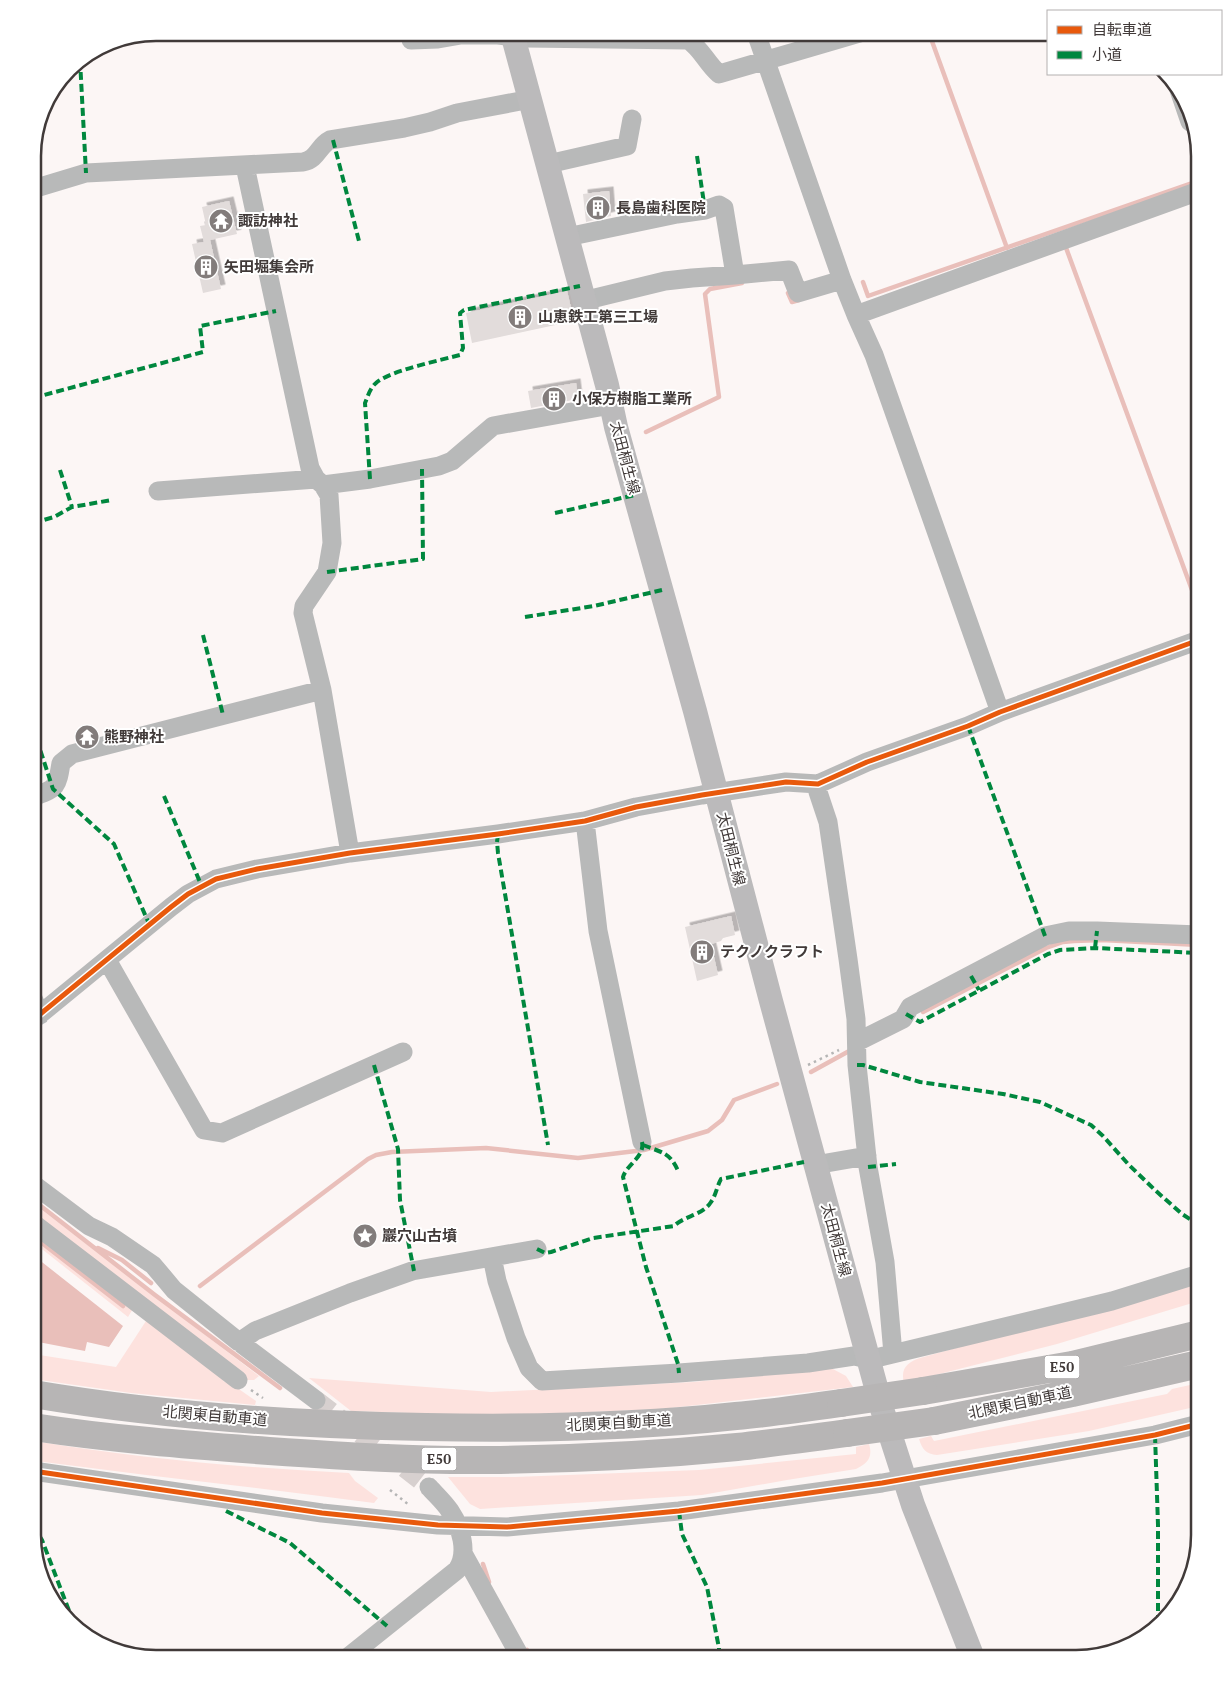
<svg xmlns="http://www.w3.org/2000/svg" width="1232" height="1691" font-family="'PT Serif','Noto Sans JP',serif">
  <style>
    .green { fill: #fde2de }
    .water { fill: #e9bfba }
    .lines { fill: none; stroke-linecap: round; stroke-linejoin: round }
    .stream { stroke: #e9bfba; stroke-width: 4.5 }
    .building { fill: #e2dcdb; filter: url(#shadow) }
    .minor-tunnel { stroke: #d7d0cf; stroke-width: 19; stroke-dasharray: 19 9; stroke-linecap: butt }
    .path { stroke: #b5b5b5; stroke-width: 2.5; stroke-dasharray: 2.5 4; stroke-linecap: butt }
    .minor { stroke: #b8b9b9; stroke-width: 19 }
    .major { stroke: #bbbabb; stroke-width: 24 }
    .highway { stroke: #b7b5b5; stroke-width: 28 }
    .highway-bridge { stroke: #b7b5b5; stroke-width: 28 }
    .quiet { stroke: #00873e; stroke-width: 4; stroke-dasharray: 8 4; stroke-linecap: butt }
    .cycleway-casing { stroke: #fff; stroke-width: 8 }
    .cycleway { stroke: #e8590c; stroke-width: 5 }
    .labels { text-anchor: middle; stroke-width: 4; stroke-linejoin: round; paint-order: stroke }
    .shield { fill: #fff; stroke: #7a7574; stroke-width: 1 }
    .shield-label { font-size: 14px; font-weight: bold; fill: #413a39 }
    .poi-label { font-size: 15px; font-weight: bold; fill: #413a39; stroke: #fff; text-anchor: start }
    .street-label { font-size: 15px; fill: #413a39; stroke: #fff }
    .rim { fill: none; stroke: #413a39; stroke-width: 2.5 }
  </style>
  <defs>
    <filter id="shadow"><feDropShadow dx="4.5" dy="-4.5" stdDeviation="0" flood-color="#0004"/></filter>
  </defs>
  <rect width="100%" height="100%" fill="#fcf6f5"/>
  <path class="green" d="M 33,1203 L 259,1376 L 254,1380 L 244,1380 L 33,1217 Z
    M 33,1229 L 134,1307 L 128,1317 L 33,1242 Z
    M 1199,1280 L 1199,1301 L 1057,1344 L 904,1383 C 900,1368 908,1362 920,1358 Z
    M 146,1321 L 224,1376 L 223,1381 L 233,1385 L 256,1401 L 255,1405 L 131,1393 L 33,1379 L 33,1354 L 116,1367 Z
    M 831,1368 L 846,1376 L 853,1387 L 662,1409 L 499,1416 L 351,1411 L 309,1378 L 491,1392 L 694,1382 Z
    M 1199,1383 L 1199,1406 L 1089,1431 L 937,1455 C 926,1454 922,1449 919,1439 L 931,1436 L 934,1441 L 1167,1394 L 1172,1389 Z
    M 33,1441 C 137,1458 243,1468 349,1473 L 355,1481 L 378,1498 L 374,1503 C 262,1488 149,1476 36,1461 L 33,1461 Z
    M 869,1444 C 873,1457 868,1463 856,1469 L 787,1480 L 702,1495 L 480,1509 L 470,1504 L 448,1477 L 515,1477 L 699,1470 L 856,1454 L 856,1447 Z"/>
  <path class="water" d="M 33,1255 L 123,1326 L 109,1347 L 87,1342 L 85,1351 L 33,1341 Z"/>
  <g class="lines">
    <path class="stream" d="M 929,33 L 1007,248
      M 1065,245 L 1199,609
      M 863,282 L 868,296 L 1192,183
      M 788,293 L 792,302 L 799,300
      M 646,432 L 719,397 L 705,294 L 710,289 L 742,283
      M 923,1012 L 1046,948 L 1063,942 L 1074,941 L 1102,940 L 1199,945
      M 811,1072 L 851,1050
      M 33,1200 L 155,1295 L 280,1388
      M 33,1236 L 123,1306
      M 98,1248 L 122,1260 L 151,1283
      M 200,1286 L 368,1159 L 376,1155 L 392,1152 L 486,1148 L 578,1158 L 644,1150 L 708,1131 L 722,1120 L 734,1100 L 777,1084
      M 483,1564 L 489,1582
      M 527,1650 L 534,1658"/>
  </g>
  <path class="building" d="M 609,191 L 611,216 L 586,222 L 583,194 Z
    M 229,201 L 237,234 L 210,240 L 221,289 L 203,293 L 192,244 L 204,242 L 200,226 L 206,225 L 202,207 Z
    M 567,291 L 574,321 L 472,343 L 466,313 Z
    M 576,383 L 578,399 L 531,408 L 528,391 Z
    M 731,916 L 735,935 L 723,938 L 721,941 L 711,944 L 718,975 L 697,981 L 685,927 Z"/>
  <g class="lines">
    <path class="minor-tunnel" d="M 316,1400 L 429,1487"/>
    <path class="path" d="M 808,1065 L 839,1050
      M 251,1390 L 263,1398
      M 390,1490 L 409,1505"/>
    <path class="minor" d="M 756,33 L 842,280 L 856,315
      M 411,40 L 438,39 L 461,35 L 498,35 L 525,38 L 688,40 C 701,48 707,64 719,74 L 860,33
      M 1179,90 L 1190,122
      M 548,164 L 627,146 L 632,119
      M 245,166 L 310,468 L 316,479 L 323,485 L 329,495 L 332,543 L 327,572 L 304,606 L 303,613 L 322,690 L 350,853
      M 33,189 L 86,173 L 303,162 C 318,159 318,146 330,140 L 404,128 L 430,122 L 457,113 L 531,99
      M 567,237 L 677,214 L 705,210 L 719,205 L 724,208 L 735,275
      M 584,303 L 595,298 L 665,281 L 692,278 L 735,275 L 789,270 L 798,293 L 842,280
      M 323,485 L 370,479 L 439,466 L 452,461 L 493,426 L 611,405
      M 158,491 L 316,479
      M 1000,712 L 874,355 L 856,315 L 1199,191
      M 818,784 L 818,792 L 828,822 L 848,959 L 856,1019 L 857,1065 L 868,1167 L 885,1262 L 893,1354
      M 33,797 C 56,788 57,789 61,763 L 72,754 L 322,690
      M 585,821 L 598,931 L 642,1142
      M 107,960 L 204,1130 L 222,1133 L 403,1052
      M 33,998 L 40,1015
      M 33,1020 L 171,907 L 188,894 L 216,879 L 257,869 L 350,853 L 498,834 L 585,821 L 636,807 L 702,795 L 786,782 L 818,784 L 867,762 L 968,726 L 1000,712 L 1199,640
      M 857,1042 L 903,1019 L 910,1007 L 1045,936 L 1069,931 L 1097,931 L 1199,935
      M 815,1165 L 867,1156
      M 33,1184 L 89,1226 L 112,1237 L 153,1265 L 174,1290 L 239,1342 L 316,1400
      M 33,1223 L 238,1380
      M 492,1257 L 497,1281 L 516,1338 L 529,1368 L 542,1381 L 679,1373 L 808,1363 L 854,1356 L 868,1359 L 880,1357 L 1112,1301 L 1199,1274
      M 239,1342 L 255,1331 L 350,1293 L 412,1271 L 537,1249
      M 33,1471 L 322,1513 L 438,1525 L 507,1527 L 679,1511 L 882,1483 L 1155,1435 L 1199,1424
      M 464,1555 L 521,1658
      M 347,1658 L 457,1570 C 469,1553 461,1527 450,1511 C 444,1502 436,1495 429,1487"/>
    <path class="major" d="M 512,33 L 607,385 L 616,427 L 695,711 L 771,1001 L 882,1409 L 913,1505 L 973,1658"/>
    <path class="highway" d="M 923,1391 L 1072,1365 L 1199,1334
      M 33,1394 C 163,1416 294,1425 426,1427 C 528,1429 634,1427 736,1416 C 771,1413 806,1408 841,1403
      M 934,1421 L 1072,1393 L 1199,1364
      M 33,1427 C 111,1439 190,1445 269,1451 C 343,1456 417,1461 491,1460 C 572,1459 655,1455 737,1447 C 773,1443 810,1438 847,1433"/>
    <path class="highway-bridge" d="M 841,1403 L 923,1391
      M 847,1433 L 934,1421"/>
    <path class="quiet" d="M 413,33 L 416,40
      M 80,60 L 86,173
      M 333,140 L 359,241
      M 697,156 L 705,210
      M 33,398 L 203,352 L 200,326 L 276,311
      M 60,470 L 72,507
      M 370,479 L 365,403 C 368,396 370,388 376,383 C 389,371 441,360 460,355 L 463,348 L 460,313 L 464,310 L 580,286
      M 555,513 L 635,495
      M 33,523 L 54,517 L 72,507 L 112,500
      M 327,572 L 423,559 L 422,469
      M 525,617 L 594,606 L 662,590
      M 203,635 L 223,715
      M 968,726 L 1045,936
      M 33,728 L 53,789 L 114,844 L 150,926
      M 164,796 L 202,887
      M 498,834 L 497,842 L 498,853 L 548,1145
      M 1095,948 L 1097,931
      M 971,976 L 979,990
      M 906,1014 L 920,1022 L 1048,954 L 1060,950 L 1095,948 L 1199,953
      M 374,1065 L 398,1149 L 400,1200 L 414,1271
      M 857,1065 L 863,1065 L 920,1082 L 1003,1094 L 1040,1102 L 1091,1125 L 1103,1136 L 1129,1165 L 1156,1191 L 1182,1214 L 1199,1225
      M 642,1142 C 645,1157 627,1164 623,1177 L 646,1267 L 678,1364 L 679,1373
      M 643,1145 C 663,1153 670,1152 679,1173
      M 868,1167 L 896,1164
      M 537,1249 L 545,1253 L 551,1252 L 593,1238 L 674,1226 C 684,1216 703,1215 711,1202 C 716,1195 717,1186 721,1179 L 804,1162
      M 1155,1435 L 1158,1525 L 1158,1622
      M 226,1511 L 290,1543 L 387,1626
      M 679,1511 L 682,1534 L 707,1587 L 719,1648 L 719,1658
      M 33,1526 L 42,1540 L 73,1621"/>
    <defs>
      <path id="cycleway" d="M 33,1020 L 171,907 L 188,894 L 216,879 L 257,869 L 350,853 L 498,834 L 585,821 L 636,807 L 702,795 L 786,782 L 818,784 L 867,762 L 968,726 L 1000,712 L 1199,640
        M 33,1471 L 322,1513 L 438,1525 L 507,1527 L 679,1511 L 882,1483 L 1155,1435 L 1199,1424"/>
    </defs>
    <use href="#cycleway" class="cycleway-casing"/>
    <use href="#cycleway" class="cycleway"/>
  </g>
  <defs>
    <symbol id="building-disc" viewBox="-11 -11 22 22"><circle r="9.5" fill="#827c7b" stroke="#fff"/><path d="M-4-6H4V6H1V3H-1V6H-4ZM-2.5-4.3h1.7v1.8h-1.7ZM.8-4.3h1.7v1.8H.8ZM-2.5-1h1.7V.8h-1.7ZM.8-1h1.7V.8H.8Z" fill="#fff"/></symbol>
    <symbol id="temple-disc" viewBox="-11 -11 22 22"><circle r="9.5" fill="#827c7b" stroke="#fff"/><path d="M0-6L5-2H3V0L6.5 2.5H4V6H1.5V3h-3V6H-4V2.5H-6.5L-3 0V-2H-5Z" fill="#fff"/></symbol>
    <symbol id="sight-disc" viewBox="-11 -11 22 22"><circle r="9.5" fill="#827c7b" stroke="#fff"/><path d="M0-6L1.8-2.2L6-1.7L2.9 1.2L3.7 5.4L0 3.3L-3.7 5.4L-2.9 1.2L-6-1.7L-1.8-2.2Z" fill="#fff"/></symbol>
  </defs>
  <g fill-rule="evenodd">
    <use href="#building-disc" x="584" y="194" width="28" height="28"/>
    <use href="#temple-disc" x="207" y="207" width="28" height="28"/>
    <use href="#building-disc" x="192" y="253" width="28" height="28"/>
    <use href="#building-disc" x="506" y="303" width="28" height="28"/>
    <use href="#building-disc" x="540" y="385" width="28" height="28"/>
    <use href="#temple-disc" x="73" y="723" width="28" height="28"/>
    <use href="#building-disc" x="688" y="938" width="28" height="28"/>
    <use href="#sight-disc" x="351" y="1222" width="28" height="28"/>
  </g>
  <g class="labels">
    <g class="shield">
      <rect x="1044.5" y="1355.5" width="35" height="23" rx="4"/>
      <rect x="421.5" y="1447.5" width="35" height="23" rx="4"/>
    </g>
    <g class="shield-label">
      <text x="1062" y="1372">E50</text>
      <text x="439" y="1464">E50</text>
    </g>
    <g class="poi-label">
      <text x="616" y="213">長島歯科医院</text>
      <text x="238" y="226">諏訪神社</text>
      <text x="224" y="272">矢田堀集会所</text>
      <text x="538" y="322">山恵鉄工第三工場</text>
      <text x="572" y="404">小保方樹脂工業所</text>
      <text x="104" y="742">熊野神社</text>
      <text x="720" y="957">テクノクラフト</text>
      <text x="382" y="1241">巖穴山古墳</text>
    </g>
    <g class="street-label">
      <text transform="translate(625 458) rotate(75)" y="5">太田桐生線</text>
      <text transform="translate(731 849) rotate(76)" y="5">太田桐生線</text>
      <text transform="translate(836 1240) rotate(75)" y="5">太田桐生線</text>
      <text transform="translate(1020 1403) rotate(-12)" y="5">北関東自動車道</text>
      <text transform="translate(215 1416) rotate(5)" y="5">北関東自動車道</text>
      <text transform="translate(619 1423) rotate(-3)" y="5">北関東自動車道</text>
    </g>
  </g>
  <path d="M0 0H1232V1691H0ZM156 41H1076A115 115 0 0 1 1191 156V1535A115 115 0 0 1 1076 1650H156A115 115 0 0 1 41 1535V156A115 115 0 0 1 156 41Z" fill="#fff" fill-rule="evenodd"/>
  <path class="rim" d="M156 41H1076A115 115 0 0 1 1191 156V1535A115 115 0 0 1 1076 1650H156A115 115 0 0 1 41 1535V156A115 115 0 0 1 156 41Z"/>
  <rect x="1047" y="10" width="175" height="65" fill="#ffffff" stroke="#b3b0b0"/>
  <rect x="1057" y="26" width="25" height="8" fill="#e8590c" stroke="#b3b0b0"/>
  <text x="1092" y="35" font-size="15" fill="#413a39">自転車道</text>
  <rect x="1057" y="51" width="25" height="8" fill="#00873e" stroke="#b3b0b0"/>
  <text x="1092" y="60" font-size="15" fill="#413a39">小道</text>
</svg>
